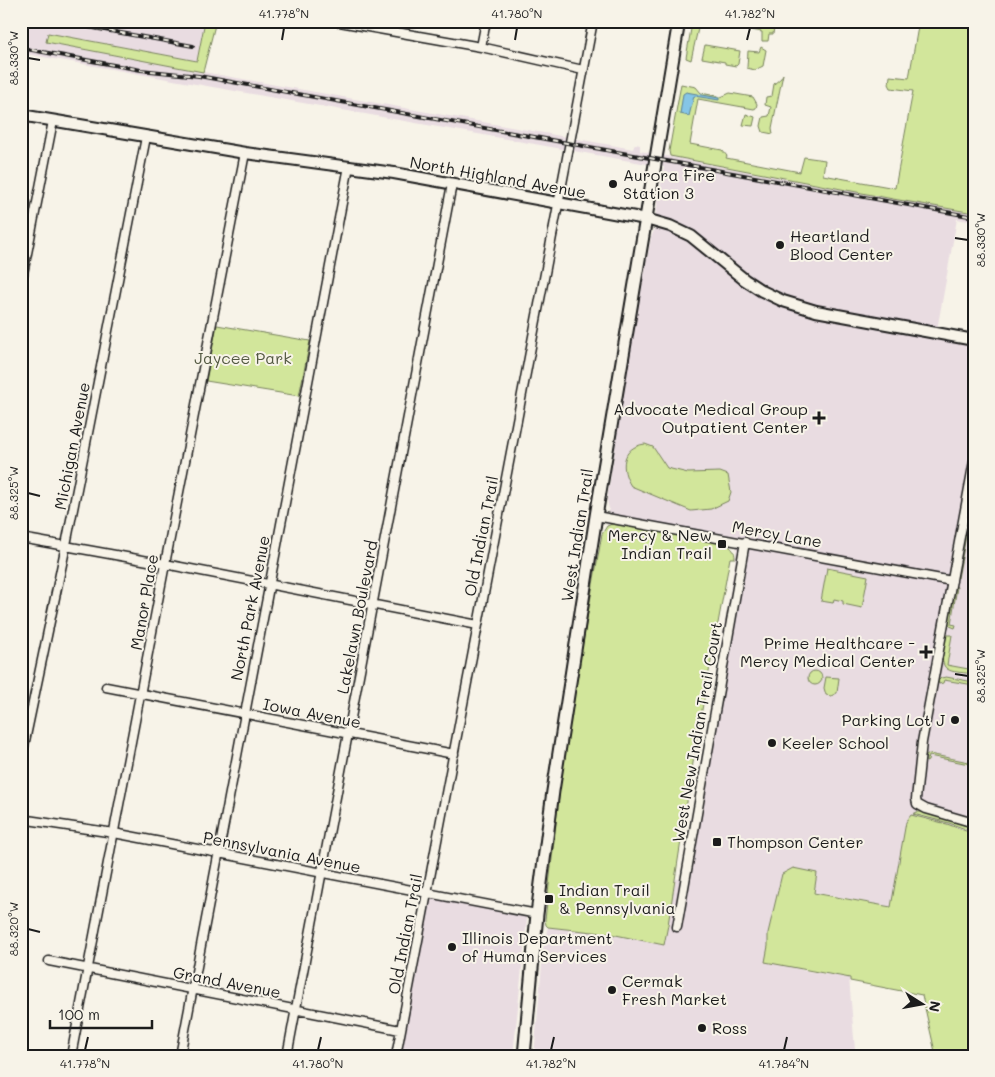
<svg xmlns="http://www.w3.org/2000/svg" width="995" height="1077" font-family="Mali,sans-serif">
  <style>
    .built { fill: #e9dce1 }
    .green { fill: #d2e69b; stroke: #77815c }
    .water { fill: #85c5e6; stroke: #5b8195 }
    .lines { fill: none; stroke-linecap: round; stroke-linejoin: round }
    .minor-casing { stroke: #1c1c1c; stroke-width: 11 }
    .tertiary-casing { stroke: #1c1c1c; stroke-width: 14 }
    .secondary-casing { stroke: #1c1c1c; stroke-width: 15 }
    .minor { stroke: #f7f3e8; stroke-width: 8 }
    .tertiary { stroke: #f7f3e8; stroke-width: 10 }
    .secondary { stroke: #f7f3e8; stroke-width: 11 }
    .rail-casing { stroke: #1c1c1c; stroke-width: 4 }
    .rail { stroke: #f7f3e8; stroke-width: 2; stroke-dasharray: 5.5; stroke-linecap: butt }
    .ticks { fill: none; stroke: #1c1c1c; stroke-width: 2 }
    .poi-dot { fill: #1c1c1c; stroke: #f7f3e8; stroke-width: 2 }
    .labels { text-anchor: middle; stroke-width: 4; stroke-linejoin: round; paint-order: stroke }
    .poi-label { font-size: 16px; fill: #1c1c1c; stroke: #f7f3e8; text-anchor: start }
    .street-label { font-size: 16px; fill: #1c1c1c; stroke: #f7f3e8 }
    .park-label { font-size: 16px; fill: #535942; stroke: #f7f3e8 }
    .neatline { fill: none; stroke: #1c1c1c; stroke-width: 2 }
    .ticks-label { font-size: 12px; text-anchor: middle; fill: #1c1c1c }
  </style>
  <rect width="100%" height="100%" fill="#f7f3e8"/>
  <filter id="ink" filterUnits="userSpaceOnUse"><feTurbulence type="fractalNoise" baseFrequency=".02" numOctaves="2"/><feDisplacementMap in="SourceGraphic" scale="10" xChannelSelector="R" yChannelSelector="G"/><feConvolveMatrix kernelMatrix="1 2 1 2 8 2 1 2 1" color-interpolation-filters="sRGB"/></filter>
  <g filter="url(#ink)">
    <path class="built" d="M 21,21 L 205,21 L 197,61 L 48,33 L 46,42 L 203,72 L 633,149 L 635,144 L 640,145 L 640,151 L 893,199 L 974,213 L 974,222 L 957,219 L 937,330 L 811,307 L 767,290 L 740,270 L 693,231 L 675,223 L 655,218 L 664,167 L 21,53 Z
      M 660,228 L 687,238 L 755,293 L 780,306 L 803,314 L 974,345 L 974,1056 L 927,936 L 891,907 L 814,892 L 801,970 L 849,978 L 855,1050 L 906,1056 L 534,1056 L 544,941 L 548,927 L 611,934 L 664,945 L 675,879 L 682,879 L 735,563 L 737,545 L 658,530 L 610,525 L 607,526 L 609,509 L 607,500 L 626,375 L 651,237 L 655,229 Z
      M 432,890 L 528,909 L 513,1056 L 399,1056 Z"/>
    <path class="green" d="M 205,21 L 216,21 L 203,72 L 46,42 L 48,33 L 197,61 Z
      M 729,21 L 747,21 L 745,30 L 728,27 Z
      M 753,21 L 775,21 L 773,34 L 769,34 L 768,41 L 762,41 L 762,32 L 751,30 Z
      M 919,21 L 974,21 L 974,213 L 893,199 L 670,156 L 669,151 L 681,84 L 696,87 L 701,93 L 721,97 L 730,93 L 747,96 L 753,97 L 757,104 L 756,108 L 754,109 L 698,99 L 690,144 L 722,150 L 727,156 L 726,158 L 800,172 L 804,157 L 825,160 L 823,175 L 895,188 L 913,91 L 891,88 L 889,84 L 890,76 L 909,78 Z
      M 692,23 L 699,24 L 691,60 L 686,58 Z
      M 705,45 L 740,51 L 738,64 L 736,66 L 725,64 L 725,62 L 702,58 Z
      M 761,47 L 766,50 L 763,66 L 755,70 L 747,68 L 748,51 L 759,52 Z
      M 783,74 L 772,128 L 773,134 L 763,132 L 761,126 L 763,117 L 769,116 L 771,107 L 765,105 L 766,97 L 772,96 L 774,84 L 781,78 Z
      M 746,114 L 755,117 L 753,126 L 743,125 Z
      M 217,325 L 310,341 L 299,396 L 206,381 Z
      M 645,444 L 653,447 L 667,468 L 688,473 L 720,472 L 728,475 L 731,492 L 728,501 L 711,509 L 691,511 L 631,486 C 620,469 621,447 645,444 Z
      M 974,490 L 974,495 L 958,578 L 957,575 L 972,492 Z
      M 612,524 L 658,530 L 726,544 C 732,548 735,551 735,558 L 730,558 L 697,737 L 668,925 L 664,945 L 611,934 L 548,927 L 546,925 L 545,920 L 563,762 L 573,697 L 602,534 L 607,526 Z
      M 827,568 L 868,576 L 862,608 L 843,604 L 843,601 L 834,599 L 833,603 L 821,601 Z
      M 955,586 L 957,587 L 951,624 L 956,625 L 955,628 L 950,626 L 948,623 Z
      M 947,635 L 952,635 L 947,665 L 974,670 L 974,674 C 954,671 939,675 943,650 C 944,645 945,640 947,635 Z
      M808 678a7 7 0 1 1 14 0a7 7 0 1 1-14 0Z
      M 826,677 L 839,678 L 837,693 L 831,696 L 826,695 L 824,688 Z
      M 946,677 L 974,682 L 974,685 L 944,680 L 943,683 L 939,684 L 938,681 L 941,678 Z
      M 929,754 L 974,763 L 974,765 L 929,756 L 928,761 L 926,762 L 926,756 Z
      M 917,812 L 924,812 L 974,828 L 974,832 L 949,823 L 913,814 Z
      M 911,815 L 947,824 L 974,834 L 974,1056 L 936,1056 L 922,995 L 850,981 L 850,978 L 765,962 L 768,946 L 768,933 L 782,874 L 793,868 L 817,873 L 814,893 L 891,907 L 906,822 Z"/>
    <path class="water" d="M 686,92 L 719,98 L 719,100 L 694,96 L 689,116 L 680,114 L 683,94 Z"/>
    <g class="lines">
      <defs>
        <path id="minor" d="M 334,21 L 481,47 L 583,70
          M 481,47 L 486,21
          M 21,284 L 53,121
          M 974,461 L 922,742 L 916,799 L 917,804 L 926,809 L 974,823
          M 596,516 L 952,581
          M 21,538 L 165,564 L 478,625
          M 106,687 L 454,754
          M 21,760 L 66,545 L 146,137
          M 21,819 L 114,833 L 537,914
          M 677,927 L 745,542
          M 49,961 L 400,1030
          M 71,1056 L 165,564 L 245,153
          M 180,1056 L 349,166
          M 287,1056 L 452,184
          M 396,1056 L 593,21"/>
        <path id="tertiary" d="M 21,115 L 245,153 L 394,173 L 646,219 L 670,226 L 691,236 L 745,280 L 762,291 L 783,301 L 816,311 L 974,340"/>
        <path id="secondary" d="M 524,1056 L 537,914 L 553,791 L 596,516 L 679,21"/>
      </defs>
      <use href="#minor" class="minor-casing"/>
      <use href="#tertiary" class="tertiary-casing"/>
      <use href="#secondary" class="secondary-casing"/>
      <use href="#minor" class="minor"/>
      <use href="#tertiary" class="tertiary"/>
      <use href="#secondary" class="secondary"/>
      <defs>
        <path id="rail" d="M 55,21 L 193,46
          M 21,48 L 141,70 L 199,76 L 974,217"/>
      </defs>
      <use href="#rail" class="rail-casing"/>
      <use href="#rail" class="rail"/>
    </g>
  </g>
  <path class="ticks" d="M 282,40 L 284,28M 515,40 L 517,28M 747,40 L 750,28M 28,58 L 40,60M 955,238 L 968,240M 28,493 L 40,496M 955,674 L 968,676M 28,929 L 40,932M 85,1050 L 88,1037M 318,1050 L 321,1037M 551,1050 L 554,1037M 784,1050 L 787,1037"/>
  <g class="poi-dot">
    <circle cx="613" cy="184" r="5"/>
    <circle cx="780" cy="245" r="5"/>
    <path d="M816.5 410.5h5v5h5v5h-5v5h-5v-5h-5v-5h5z"/>
    <rect x="717" y="539" width="10" height="10" rx="2.5"/>
    <path d="M923.5 644.5h5v5h5v5h-5v5h-5v-5h-5v-5h5z"/>
    <circle cx="955" cy="720" r="5"/>
    <circle cx="772" cy="743" r="5"/>
    <rect x="712" y="837" width="10" height="10" rx="2.5"/>
    <rect x="544" y="894" width="10" height="10" rx="2.5"/>
    <circle cx="452" cy="947" r="5"/>
    <circle cx="612" cy="990" r="5"/>
    <circle cx="702" cy="1028" r="5"/>
  </g>
  <g class="labels">
    <g class="poi-label">
      <text x="623" y="181">Aurora Fire<tspan x="623" dy="18">Station 3</tspan></text>
      <text x="790" y="242">Heartland<tspan x="790" dy="18">Blood Center</tspan></text>
      <text x="808" y="415" text-anchor="end">Advocate Medical Group<tspan x="808" dy="18">Outpatient Center</tspan></text>
      <text x="712" y="541" text-anchor="end">Mercy &amp; New<tspan x="712" dy="18">Indian Trail</tspan></text>
      <text x="915" y="649" text-anchor="end">Prime Healthcare -<tspan x="915" dy="18">Mercy Medical Center</tspan></text>
      <text x="945" y="726" text-anchor="end">Parking Lot J</text>
      <text x="782" y="749">Keeler School</text>
      <text x="727" y="848">Thompson Center</text>
      <text x="559" y="896">Indian Trail<tspan x="559" dy="18">&amp; Pennsylvania</tspan></text>
      <text x="462" y="944">Illinois Department<tspan x="462" dy="18">of Human Services</tspan></text>
      <text x="622" y="987">Cermak<tspan x="622" dy="18">Fresh Market</tspan></text>
      <text x="712" y="1034">Ross</text>
    </g>
    <g class="street-label">
      <text transform="translate(498 177) rotate(10)" y="6">North Highland Avenue</text>
      <text transform="translate(72 446) rotate(-79)" y="6">Michigan Avenue</text>
      <text transform="translate(777 534) rotate(10)" y="6">Mercy Lane</text>
      <text transform="translate(577 535) rotate(-81)" y="6">West Indian Trail</text>
      <text transform="translate(481 536) rotate(-79)" y="6">Old Indian Trail</text>
      <text transform="translate(144 602) rotate(-80)" y="6">Manor Place</text>
      <text transform="translate(250 608) rotate(-79)" y="6">North Park Avenue</text>
      <text transform="translate(357 617) rotate(-79)" y="6">Lakelawn Boulevard</text>
      <text transform="translate(312 713) rotate(11)" y="6">Iowa Avenue</text>
      <text transform="translate(697 732) rotate(-80)" y="6">West New Indian Trail Court</text>
      <text transform="translate(282 852) rotate(11)" y="6">Pennsylvania Avenue</text>
      <text transform="translate(405 934) rotate(-79)" y="6">Old Indian Trail</text>
      <text transform="translate(227 982) rotate(11)" y="6">Grand Avenue</text>
    </g>
    <g class="park-label">
      <text x="243" y="364">Jaycee Park</text>
    </g>
  </g>
  <rect width="995" height="1077" fill="none" stroke="#f7f3e8" stroke-width="55"/>
  <g transform="translate(922 1004) rotate(101)" stroke="#f7f3e8" stroke-width="4" paint-order="stroke">
  <path d="M0-4L9 19L0 12L-9 19Z" fill="#1c1c1c"/>
  <text y="-8" font-size="14" font-weight="bold" text-anchor="middle" fill="#1c1c1c">N</text>
  </g>
  <path d="M50 1020v8h102v-8" fill="none" stroke="#1c1c1c" stroke-width="2.5"/>
  <text x="58" y="1020" font-size="15" fill="#1c1c1c" stroke="#f7f3e8" stroke-width="4" paint-order="stroke">100 m</text>
  <rect x="28" y="28" width="940" height="1022" class="neatline"/>
  <g class="ticks-label">
    <text x="284" y="18">41.778°N</text>
    <text x="517" y="18">41.780°N</text>
    <text x="750" y="18">41.782°N</text>
    <text transform="translate(14 58) rotate(-90)" y="4">88.330°W</text>
    <text transform="translate(981 240) rotate(-90)" y="4">88.330°W</text>
    <text transform="translate(14 493) rotate(-90)" y="4">88.325°W</text>
    <text transform="translate(981 676) rotate(-90)" y="4">88.325°W</text>
    <text transform="translate(14 929) rotate(-90)" y="4">88.320°W</text>
    <text x="85" y="1068">41.778°N</text>
    <text x="318" y="1068">41.780°N</text>
    <text x="551" y="1068">41.782°N</text>
    <text x="784" y="1068">41.784°N</text>
  </g>
</svg>
